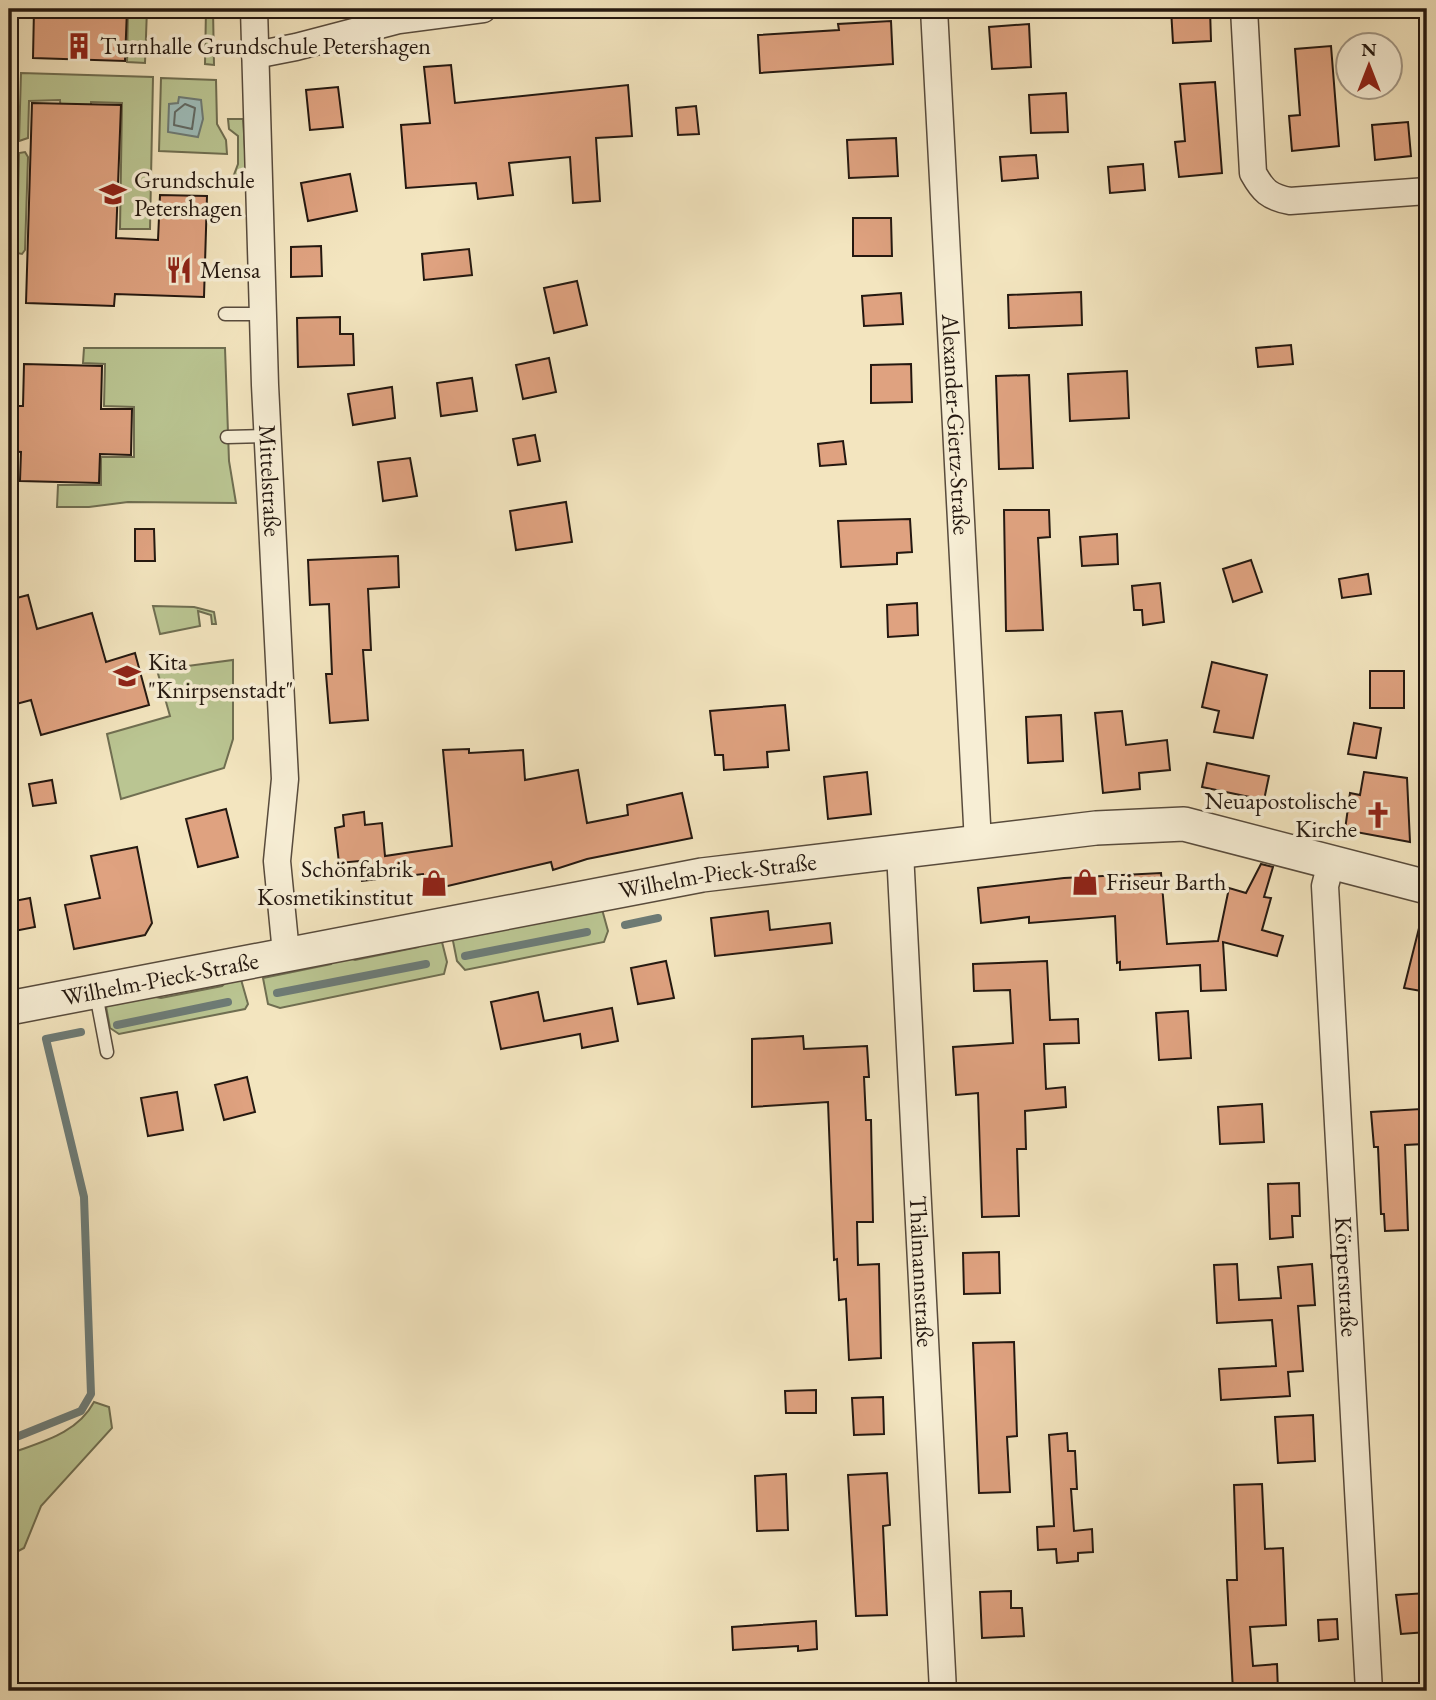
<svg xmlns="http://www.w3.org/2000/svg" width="1436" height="1700" font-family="'EB Garamond',serif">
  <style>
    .green { fill: #bac592; stroke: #6f6e51; stroke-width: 2 }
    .water { fill: #9ebdba; stroke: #6d7b76; stroke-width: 2 }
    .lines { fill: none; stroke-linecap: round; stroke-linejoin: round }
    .shore { stroke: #616a65; stroke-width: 2 }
    .stream { stroke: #6d7b76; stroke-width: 8 }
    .building { fill: #dfa280; stroke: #241810; stroke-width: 2 }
    .service-casing { stroke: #584b3c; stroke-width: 15 }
    .minor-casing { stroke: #584b3c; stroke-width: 29 }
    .tertiary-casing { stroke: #584b3c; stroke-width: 36 }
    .service { stroke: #f7eed5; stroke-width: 12 }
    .minor { stroke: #f7eed5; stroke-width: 26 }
    .tertiary { stroke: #f7eed5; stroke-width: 33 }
    .labels { text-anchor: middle; stroke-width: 7; stroke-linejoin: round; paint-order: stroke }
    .poi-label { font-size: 24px; fill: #241810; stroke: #f7eed5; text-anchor: start }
    .street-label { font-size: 24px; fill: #241810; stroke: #f7eed5 }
  </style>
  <rect width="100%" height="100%" fill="#f3e5bf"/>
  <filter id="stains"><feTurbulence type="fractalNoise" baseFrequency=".00286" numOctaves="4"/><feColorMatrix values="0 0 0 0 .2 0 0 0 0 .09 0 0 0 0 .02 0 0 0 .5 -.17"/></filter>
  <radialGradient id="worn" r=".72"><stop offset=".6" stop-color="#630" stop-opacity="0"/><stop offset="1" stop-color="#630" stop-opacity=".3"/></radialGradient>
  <path class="green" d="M 128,9 L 147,9 L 145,63 L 127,62 Z
    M 206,9 L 213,9 L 214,65 L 205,64 Z
    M 21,73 L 153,77 L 150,229 L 120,229 L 122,103 L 91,102 L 91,114 L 61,113 L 60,100 L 29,101 L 28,138 L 19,141 Z
    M 161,78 L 216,80 L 217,124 L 226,140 L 227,154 L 159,151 Z
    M 228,119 L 243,119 L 247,180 L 232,180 L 238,164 L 238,136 L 229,129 Z
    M 25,152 L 28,157 L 25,250 L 22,254 L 17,253 L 19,153 Z
    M 84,348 L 225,348 L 229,461 L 236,503 L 128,502 L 89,507 L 57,507 L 58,485 L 101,485 L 101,457 L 134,457 L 134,407 L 104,406 L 105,364 L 83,363 Z
    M 153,606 L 194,607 L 214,612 L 216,624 L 212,624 L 211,615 L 198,611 L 200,626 L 160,634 Z
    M 233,660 L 233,739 L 224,768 L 121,799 L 107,734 L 170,716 L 157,670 Z
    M 600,902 L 608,931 L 604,942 L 465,970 L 457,961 L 452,936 Z
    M 424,936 L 441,938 L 447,962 L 444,974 L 280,1008 L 268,1004 L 263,978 L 331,964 L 339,954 L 355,960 L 418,947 Z
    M 234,975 L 240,976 L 248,1004 L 245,1009 L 119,1034 L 110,1028 L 105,1001 L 140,994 L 161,998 L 222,986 Z
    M 94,1402 L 109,1407 L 112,1428 L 41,1506 L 24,1548 L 9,1556 L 9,1454 C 41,1442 77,1434 94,1402 Z"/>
  <path class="water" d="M 179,97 L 201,100 L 203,119 L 198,137 L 168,132 L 169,104 L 178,103 Z"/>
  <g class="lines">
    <path class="shore" d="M 185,104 L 195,108 L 192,129 L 174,125 L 175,112 Z"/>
    <path class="stream" d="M 625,925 L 658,918
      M 465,956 L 587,932
      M 277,993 L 426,964
      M 117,1025 L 228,1002
      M 9,1440 L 81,1411 L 91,1394 L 84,1197 L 46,1039 L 81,1032"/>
  </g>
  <path class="building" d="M 34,9 L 127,9 L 125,61 L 33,58 Z
    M 1171,9 L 1210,9 L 1211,41 L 1173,43 Z
    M 891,21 L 893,64 L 760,73 L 758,35 L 839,30 L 838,24 Z
    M 1029,24 L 1031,67 L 992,69 L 989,27 Z
    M 1331,46 L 1339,146 L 1292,151 L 1289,116 L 1300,115 L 1295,49 Z
    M 451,65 L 455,103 L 628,85 L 632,136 L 596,138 L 600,201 L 573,203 L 570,157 L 509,163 L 513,195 L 478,199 L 476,183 L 406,188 L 401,125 L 430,123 L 424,67 Z
    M 1215,82 L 1222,173 L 1179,177 L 1175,142 L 1185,141 L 1180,84 Z
    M 338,87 L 343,127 L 310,130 L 306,90 Z
    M 1066,93 L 1068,132 L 1031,133 L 1029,95 Z
    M 32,103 L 121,105 L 116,238 L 158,240 L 160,195 L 207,196 L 204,297 L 115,294 L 114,306 L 26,303 Z
    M 696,106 L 699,134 L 678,135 L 676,108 Z
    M 1408,122 L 1411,156 L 1375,160 L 1372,125 Z
    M 896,138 L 898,176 L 849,178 L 847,140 Z
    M 1036,155 L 1038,178 L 1002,181 L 1000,157 Z
    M 1143,164 L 1145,190 L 1110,193 L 1108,167 Z
    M 350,174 L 357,211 L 308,221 L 301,183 Z
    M 853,218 L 891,218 L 892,256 L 853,256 Z
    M 321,246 L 322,276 L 291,277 L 291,247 Z
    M 469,249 L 472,275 L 424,280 L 422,254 Z
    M 577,281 L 587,325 L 554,333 L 544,288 Z
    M 1081,292 L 1082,325 L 1009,328 L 1008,295 Z
    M 901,293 L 903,324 L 864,326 L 862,296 Z
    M 340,317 L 340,334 L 353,334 L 354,365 L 298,367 L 297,318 Z
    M 1291,345 L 1293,364 L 1258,367 L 1256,348 Z
    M 549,358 L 556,392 L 523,399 L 516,365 Z
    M 24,364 L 102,366 L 101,409 L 132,409 L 131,455 L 100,454 L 99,483 L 20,481 L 21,452 L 9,451 L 9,406 L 23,406 Z
    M 911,364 L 912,402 L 871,403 L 871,365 Z
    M 1127,371 L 1129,418 L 1070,421 L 1068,374 Z
    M 1029,375 L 1033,468 L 999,469 L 996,376 Z
    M 472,378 L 477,411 L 441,416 L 437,383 Z
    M 392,387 L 395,418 L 353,425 L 348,394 Z
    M 535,435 L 540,461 L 518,465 L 513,439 Z
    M 843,441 L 846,464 L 820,466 L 818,444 Z
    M 410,458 L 417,496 L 383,501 L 378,462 Z
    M 566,502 L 572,542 L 516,550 L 510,511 Z
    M 1004,510 L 1049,510 L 1050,537 L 1038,538 L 1043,630 L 1006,631 Z
    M 910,519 L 912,552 L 897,553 L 897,564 L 841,567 L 838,521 Z
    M 135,529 L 154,529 L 155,561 L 135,561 Z
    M 1117,534 L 1118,564 L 1082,566 L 1080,537 Z
    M 398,556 L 399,587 L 368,589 L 371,650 L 363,650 L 368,720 L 330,723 L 326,674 L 332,674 L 329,604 L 310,605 L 308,560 Z
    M 1251,560 L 1262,592 L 1233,602 L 1223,569 Z
    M 1368,574 L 1371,594 L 1342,598 L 1339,579 Z
    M 1160,583 L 1164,622 L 1143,625 L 1142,610 L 1134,610 L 1132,586 Z
    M 28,595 L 37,629 L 92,613 L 106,662 L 135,653 L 149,705 L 41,735 L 31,700 L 9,706 L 9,600 Z
    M 917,603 L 918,635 L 888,637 L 887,605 Z
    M 1212,662 L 1267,675 L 1253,738 L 1214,732 L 1219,711 L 1202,707 Z
    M 1370,671 L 1404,671 L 1404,708 L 1370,708 Z
    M 785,705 L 789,750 L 767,752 L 768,767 L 724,770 L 723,755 L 715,755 L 710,711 Z
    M 1122,711 L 1126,745 L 1167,740 L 1170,770 L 1139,773 L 1140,789 L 1103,793 L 1095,713 Z
    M 1061,715 L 1063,761 L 1028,763 L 1026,717 Z
    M 1354,723 L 1381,728 L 1376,758 L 1348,754 Z
    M 469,749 L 469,753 L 523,750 L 525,780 L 578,770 L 587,823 L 628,815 L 627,805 L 682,793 L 692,838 L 587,859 L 553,870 L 551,862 L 426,891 L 423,874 L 362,881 L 359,861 L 339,863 L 335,828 L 344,826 L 343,815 L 364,812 L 365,825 L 382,823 L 385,856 L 452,846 L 443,750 Z
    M 1207,763 L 1269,776 L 1264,800 L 1202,787 Z
    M 867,772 L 871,814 L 828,819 L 824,777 Z
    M 1364,772 L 1407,778 L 1410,842 L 1345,830 L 1350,793 L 1360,795 Z
    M 52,780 L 56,803 L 33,806 L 29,784 Z
    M 226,809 L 238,857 L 198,867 L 186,819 Z
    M 137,847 L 152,923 L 145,935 L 74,949 L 65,905 L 100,898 L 91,856 Z
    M 1261,864 L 1273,867 L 1264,897 L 1271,898 L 1262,930 L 1283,936 L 1277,956 L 1223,942 L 1226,990 L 1201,991 L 1200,965 L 1120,970 L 1120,962 L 1117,963 L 1115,916 L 1029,923 L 1029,917 L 981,923 L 978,888 L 1064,878 L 1161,873 L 1167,944 L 1218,941 L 1229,888 L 1246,893 Z
    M 30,898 L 35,927 L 9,932 L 9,902 Z
    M 768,911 L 770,930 L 830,923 L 832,943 L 715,956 L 711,918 Z
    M 1420,924 L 1427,925 L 1427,992 L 1404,988 Z
    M 666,961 L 674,998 L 638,1004 L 631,968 Z
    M 1047,961 L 1050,1020 L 1078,1019 L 1079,1043 L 1044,1044 L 1046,1089 L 1065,1087 L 1066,1107 L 1025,1111 L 1026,1149 L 1017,1149 L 1019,1216 L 982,1217 L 978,1093 L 956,1095 L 953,1047 L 1013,1043 L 1010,990 L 974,991 L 973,964 Z
    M 538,992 L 544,1021 L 612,1008 L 618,1041 L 582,1048 L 580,1034 L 501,1049 L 491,1002 Z
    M 1188,1011 L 1191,1058 L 1159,1060 L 1156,1013 Z
    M 803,1036 L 804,1049 L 867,1046 L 869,1077 L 864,1077 L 866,1120 L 871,1120 L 873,1222 L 857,1222 L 858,1265 L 879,1264 L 881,1358 L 849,1360 L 846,1299 L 839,1300 L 837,1259 L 834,1260 L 828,1102 L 752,1107 L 752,1039 Z
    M 247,1077 L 255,1112 L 224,1120 L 215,1085 Z
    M 177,1092 L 183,1130 L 148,1136 L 141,1098 Z
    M 1262,1104 L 1264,1142 L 1220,1144 L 1218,1107 Z
    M 1421,1109 L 1424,1144 L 1405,1145 L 1408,1230 L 1385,1231 L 1384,1214 L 1381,1214 L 1378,1147 L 1374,1147 L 1371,1112 Z
    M 1299,1183 L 1300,1216 L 1292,1216 L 1293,1237 L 1270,1239 L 1268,1184 Z
    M 999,1252 L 1000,1293 L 964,1294 L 963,1253 Z
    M 1237,1264 L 1239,1300 L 1281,1298 L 1278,1267 L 1312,1264 L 1315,1305 L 1298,1306 L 1303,1371 L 1288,1372 L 1290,1396 L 1221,1400 L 1219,1369 L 1276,1366 L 1272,1320 L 1217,1323 L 1214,1265 Z
    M 1014,1342 L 1017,1436 L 1007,1437 L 1010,1492 L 979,1493 L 973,1343 Z
    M 816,1390 L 816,1413 L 786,1413 L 785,1391 Z
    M 883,1397 L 884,1434 L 854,1435 L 852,1398 Z
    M 1313,1415 L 1315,1461 L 1278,1463 L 1275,1417 Z
    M 1067,1433 L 1068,1451 L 1075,1451 L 1077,1489 L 1071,1489 L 1074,1531 L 1092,1529 L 1093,1552 L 1078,1553 L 1078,1561 L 1057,1563 L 1056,1549 L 1038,1550 L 1037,1527 L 1054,1526 L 1049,1435 Z
    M 887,1473 L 890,1525 L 883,1526 L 887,1615 L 856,1616 L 848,1475 Z
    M 786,1474 L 788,1530 L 757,1531 L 755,1476 Z
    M 1262,1484 L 1265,1549 L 1283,1548 L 1286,1625 L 1250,1627 L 1253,1666 L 1277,1664 L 1278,1691 L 1233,1691 L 1227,1580 L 1237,1580 L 1234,1485 Z
    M 1011,1591 L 1011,1608 L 1022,1608 L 1024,1636 L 982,1638 L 980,1592 Z
    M 1427,1593 L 1427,1632 L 1401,1634 L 1396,1595 Z
    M 1337,1619 L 1338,1639 L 1319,1641 L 1318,1620 Z
    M 816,1621 L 817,1649 L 798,1651 L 798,1646 L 733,1650 L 732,1627 Z"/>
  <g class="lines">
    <defs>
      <path id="service" d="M 225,314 L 263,314
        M 227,437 L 268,436
        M 96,994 L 107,1052"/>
      <g id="minor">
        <path id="s1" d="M 254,9 L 265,385 L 285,779 L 277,861 L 286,953"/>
        <path id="s2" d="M 934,9 L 978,843"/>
        <path d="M 1244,9 L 1253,173 C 1263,191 1269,197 1290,201 L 1427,191"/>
        <path d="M 255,55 L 296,47 L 399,20 L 483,9"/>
        <path id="s3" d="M 900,852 L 943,1691"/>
        <path id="s4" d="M 1331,863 L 1325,886 L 1369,1691"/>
      </g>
      <g id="tertiary">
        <path id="s5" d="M 9,1008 L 702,875 L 1096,828 L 1184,824 L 1427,887"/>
      </g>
    </defs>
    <use href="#service" class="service-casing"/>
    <use href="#minor" class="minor-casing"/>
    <use href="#tertiary" class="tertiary-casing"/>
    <use href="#service" class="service"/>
    <use href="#minor" class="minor"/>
    <use href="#tertiary" class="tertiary"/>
  </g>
  <defs>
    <symbol id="building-bare" viewBox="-9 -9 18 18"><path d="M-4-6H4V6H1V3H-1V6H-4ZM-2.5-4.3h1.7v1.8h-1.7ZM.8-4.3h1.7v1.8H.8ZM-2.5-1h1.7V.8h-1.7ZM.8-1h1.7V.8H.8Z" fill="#8f2418" stroke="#f7eed5" stroke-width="2.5" paint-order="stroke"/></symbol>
    <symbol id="school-bare" viewBox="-9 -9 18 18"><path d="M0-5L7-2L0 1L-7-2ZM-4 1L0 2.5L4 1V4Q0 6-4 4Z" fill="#8f2418" stroke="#f7eed5" stroke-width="2.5" paint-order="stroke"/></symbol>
    <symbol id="restaurant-bare" viewBox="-9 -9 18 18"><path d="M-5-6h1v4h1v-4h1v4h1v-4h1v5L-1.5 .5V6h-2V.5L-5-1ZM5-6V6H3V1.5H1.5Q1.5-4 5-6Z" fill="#8f2418" stroke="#f7eed5" stroke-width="2.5" paint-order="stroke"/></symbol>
    <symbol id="church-bare" viewBox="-9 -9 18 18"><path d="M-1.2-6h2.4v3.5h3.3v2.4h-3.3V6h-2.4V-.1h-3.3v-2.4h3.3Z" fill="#8f2418" stroke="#f7eed5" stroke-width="2.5" paint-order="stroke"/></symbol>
    <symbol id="shop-bare" viewBox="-9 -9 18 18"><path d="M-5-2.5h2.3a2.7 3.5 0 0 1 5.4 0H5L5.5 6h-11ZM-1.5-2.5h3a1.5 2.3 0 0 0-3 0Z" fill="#8f2418" stroke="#f7eed5" stroke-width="2.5" paint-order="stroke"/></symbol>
  </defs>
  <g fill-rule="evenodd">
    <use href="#building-bare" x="60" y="27" width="38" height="38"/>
    <use href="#school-bare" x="94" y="175" width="38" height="38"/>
    <use href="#restaurant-bare" x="160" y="251" width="38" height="38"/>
    <use href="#school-bare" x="108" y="657" width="38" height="38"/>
    <use href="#church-bare" x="1359" y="796" width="38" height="38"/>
    <use href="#shop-bare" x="1066" y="863" width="38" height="38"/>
    <use href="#shop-bare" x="415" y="864" width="38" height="38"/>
  </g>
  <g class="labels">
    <g class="poi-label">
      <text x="100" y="54">Turnhalle Grundschule Petershagen</text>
      <text x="134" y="188">Grundschule<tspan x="134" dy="28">Petershagen</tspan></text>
      <text x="200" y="278">Mensa</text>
      <text x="148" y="670">Kita<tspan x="148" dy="28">"Knirpsenstadt"</tspan></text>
      <text x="1357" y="809" text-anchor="end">Neuapostolische<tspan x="1357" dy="28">Kirche</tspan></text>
      <text x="413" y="877" text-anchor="end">Schönfabrik<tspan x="413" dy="28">Kosmetikinstitut</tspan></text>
      <text x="1106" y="890">Friseur Barth</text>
    </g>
    <g class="street-label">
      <text dy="8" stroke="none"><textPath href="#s2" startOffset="416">Alexander-Giertz-Straße</textPath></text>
      <text dy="8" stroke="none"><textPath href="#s1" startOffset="472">Mittelstraße</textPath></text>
      <text dy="8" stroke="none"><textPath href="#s5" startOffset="721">Wilhelm-Pieck-Straße</textPath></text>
      <text dy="8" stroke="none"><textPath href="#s5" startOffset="154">Wilhelm-Pieck-Straße</textPath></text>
      <text dy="8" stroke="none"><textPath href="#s3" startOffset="420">Thälmannstraße</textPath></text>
      <text dy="8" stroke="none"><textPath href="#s4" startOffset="415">Körperstraße</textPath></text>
    </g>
  </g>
  <rect width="1436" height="1700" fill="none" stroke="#f3e5bf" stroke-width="35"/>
  <rect x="10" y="10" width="1415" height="1679" fill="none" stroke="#241810" stroke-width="3.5"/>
  <rect x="18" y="18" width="1401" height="1665" fill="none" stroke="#241810" stroke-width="2"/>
  <g transform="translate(1369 66)"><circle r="33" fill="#f7eed5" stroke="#a39886" stroke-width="2"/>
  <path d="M0-5L12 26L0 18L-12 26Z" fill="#8f2418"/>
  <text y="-10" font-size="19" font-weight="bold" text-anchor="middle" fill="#241810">N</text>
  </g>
  <rect width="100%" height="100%" filter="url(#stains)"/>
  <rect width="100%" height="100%" fill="url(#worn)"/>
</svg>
